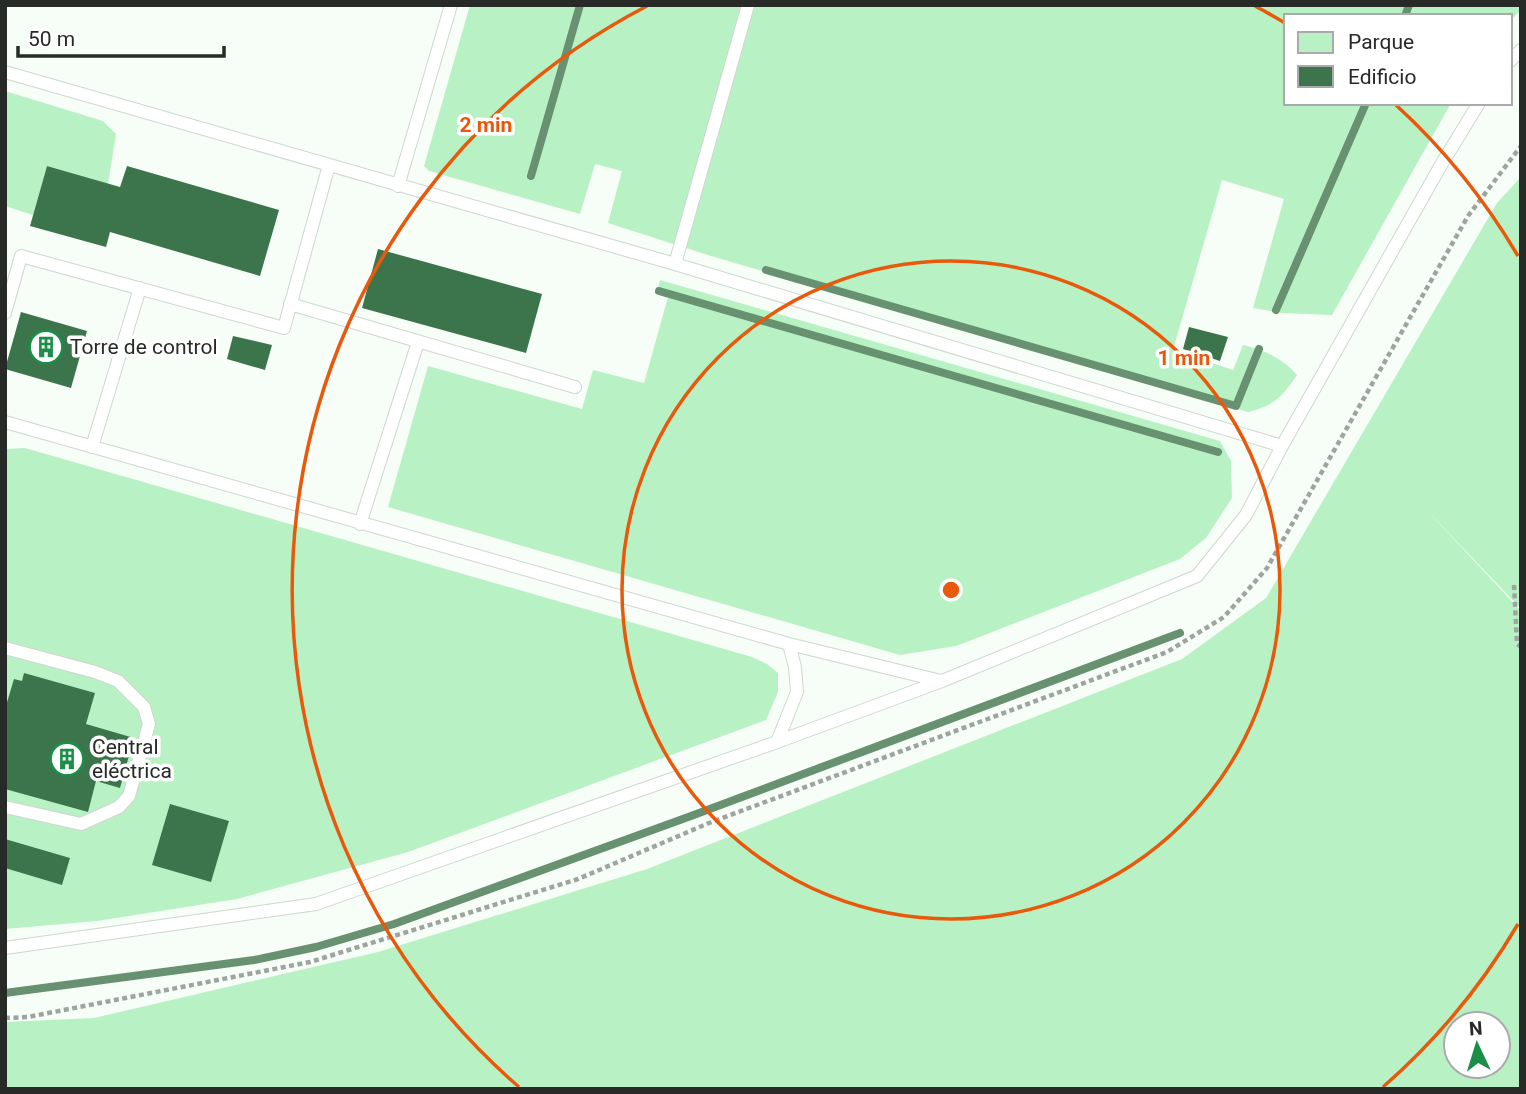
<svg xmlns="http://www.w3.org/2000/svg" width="1526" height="1094" font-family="Roboto,sans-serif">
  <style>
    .green { fill: #b8f2c4; fill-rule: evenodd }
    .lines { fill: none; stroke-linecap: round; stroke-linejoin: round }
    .stream { stroke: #679170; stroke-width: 8 }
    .building { fill: #3c754c }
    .lane-casing { stroke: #cfd6d0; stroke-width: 14 }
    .path { stroke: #9ea49f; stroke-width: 4.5; stroke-dasharray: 5 3.5; stroke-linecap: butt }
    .lane { stroke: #fff; stroke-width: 12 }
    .ring { fill: none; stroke: #e8590c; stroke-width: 3.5 }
    .labels { text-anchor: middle; stroke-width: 7; stroke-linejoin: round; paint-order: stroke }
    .poi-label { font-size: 21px; fill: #272a27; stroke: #fff; text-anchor: start }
    .centre { fill: #e8590c; stroke: #fff; stroke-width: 3.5 }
    .ring-label { font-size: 21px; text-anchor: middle; font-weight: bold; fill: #e8590c; stroke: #fff; stroke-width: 7; stroke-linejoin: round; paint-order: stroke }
  </style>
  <rect width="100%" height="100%" fill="#f6fef7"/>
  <path class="green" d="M 470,5 L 1521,5 L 1521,10 L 1510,21 L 1510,16 L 1286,16 L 1286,103 L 1451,103 L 1332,315 L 1282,313 L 1253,308 L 1284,199 L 1222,180 L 1173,350 L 1233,370 L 1243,345 C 1264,350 1282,358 1297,375 C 1282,397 1275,405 1248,412 L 711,256 L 608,223 L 622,171 L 595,164 L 580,214 L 429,171 L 424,166 Z
    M 5,91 L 103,121 L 116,134 L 108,184 L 47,166 L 33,215 L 5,206 Z
    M 1521,177 L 1521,609 L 1423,506 L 1521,611 L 1521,1089 L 5,1089 L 5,1022 L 94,1018 L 378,952 L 647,869 L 1182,659 L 1266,598 L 1497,203 ZM 1498,1024 L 1498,1066 L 1456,1066 L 1456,1024 Z
    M 660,280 L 1220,441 L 1231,461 L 1232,498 L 1206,538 L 1180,559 L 956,646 L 900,655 L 388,507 L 428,366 L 582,409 L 593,370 L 644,383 L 668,297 L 657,293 Z
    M 25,448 L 752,657 L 767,664 L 778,673 L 778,692 L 766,720 L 408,852 L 237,899 L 97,921 L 5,929 L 5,449 Z"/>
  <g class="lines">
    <path class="stream" d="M 1405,16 L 1409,5
      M 531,176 L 580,5
      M 766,270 L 1236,406 L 1259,349
      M 659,291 L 1218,452
      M 1276,310 L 1366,103
      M 5,993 L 254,960 L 316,947 L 394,924 L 691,816 L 1180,633"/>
  </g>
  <path class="building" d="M 47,166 L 120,187 L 127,166 L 279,210 L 260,276 L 110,232 L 106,247 L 30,226 Z
    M 378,249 L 542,294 L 526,353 L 362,308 Z
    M 21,312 L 87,331 L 71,388 L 5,369 Z
    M 1189,327 L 1228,337 L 1220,361 L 1183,349 Z
    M 233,336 L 272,345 L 265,370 L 227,359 Z
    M 24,673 L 95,693 L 86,724 L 134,738 L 120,788 L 96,781 L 88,812 L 5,789 L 5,709 L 14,679 L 22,681 Z
    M 170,804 L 229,821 L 211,882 L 152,865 Z
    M 5,839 L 70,858 L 62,885 L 5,868 Z"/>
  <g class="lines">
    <defs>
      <path id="lane" d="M 1510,61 L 1521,50
        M 5,72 L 675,264 L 1282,446 L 1246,515 L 1197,576 L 942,681 L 777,742 L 316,904 L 5,948
        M 398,186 L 451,5
        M 675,264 L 748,5
        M 290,304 L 575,387
        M 5,313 L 21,256 L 284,328 L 329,165
        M 5,422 L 789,644 L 941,681
        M 1282,446 L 1441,165 L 1479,103
        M 92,447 L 140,288
        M 360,524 L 418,342
        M 5,648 L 95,672 L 118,681 L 144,707 L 149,724 L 129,796 L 119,807 L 81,824 L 5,807
        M 777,742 L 797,692 L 795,667 L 789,644"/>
    </defs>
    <use href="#lane" class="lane-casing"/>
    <path class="path" d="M 1514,585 L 1517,644 L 1521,647
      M 5,1018 L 28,1017 L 310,962 L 578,879 L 709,823 L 1167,652 L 1224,617 L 1267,568 L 1468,216 L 1521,146"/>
    <use href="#lane" class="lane"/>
  </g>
  <g class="ring">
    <circle cx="951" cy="590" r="329"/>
    <path d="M1518 924A658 658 0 0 1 1383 1087M519 1087A658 658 0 0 1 647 6M1255 6A658 658 0 0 1 1285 23M1396 105A658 658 0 0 1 1518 256"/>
  </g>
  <defs>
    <symbol id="building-ring" viewBox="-11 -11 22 22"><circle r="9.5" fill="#fff" stroke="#1b8e48" stroke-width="1.5"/><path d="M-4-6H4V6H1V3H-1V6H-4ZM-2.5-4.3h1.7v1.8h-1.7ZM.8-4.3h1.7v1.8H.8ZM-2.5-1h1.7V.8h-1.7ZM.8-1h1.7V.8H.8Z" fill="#1b8e48"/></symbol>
  </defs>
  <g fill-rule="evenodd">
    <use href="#building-ring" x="27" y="328" width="38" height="38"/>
    <use href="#building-ring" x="48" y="740" width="38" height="38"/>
  </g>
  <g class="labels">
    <g class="poi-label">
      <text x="70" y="354">Torre de control</text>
      <text x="92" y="754">Central<tspan x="92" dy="24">eléctrica</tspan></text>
    </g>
  </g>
  <circle cx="951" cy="590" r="10" class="centre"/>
  <g class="ring-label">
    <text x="486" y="132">2 min</text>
    <text x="1184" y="365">1 min</text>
  </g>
  <rect width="1526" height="1094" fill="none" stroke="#272a27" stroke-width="14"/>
  <rect x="1284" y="14" width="228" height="91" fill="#ffffff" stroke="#a9aaa9" stroke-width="2"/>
  <rect x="1298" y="32" width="35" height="21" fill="#b8f2c4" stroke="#a9aaa9" stroke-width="2"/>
  <text x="1348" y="49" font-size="21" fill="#272a27">Parque</text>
  <rect x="1298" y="66" width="35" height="21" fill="#3c754c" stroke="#a9aaa9" stroke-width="2"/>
  <text x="1348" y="84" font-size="21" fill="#272a27">Edificio</text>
  <g transform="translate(1477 1045) rotate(356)"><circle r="33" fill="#ffffff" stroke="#a9aaa9" stroke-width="2"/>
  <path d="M0-5L12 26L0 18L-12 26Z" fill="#1b8e48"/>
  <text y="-10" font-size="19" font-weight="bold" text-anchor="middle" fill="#272a27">N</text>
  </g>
  <path d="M18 46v10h206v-10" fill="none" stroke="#272a27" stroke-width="3.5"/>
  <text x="28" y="46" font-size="21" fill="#272a27" stroke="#ffffff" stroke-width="5" paint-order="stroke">50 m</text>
</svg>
